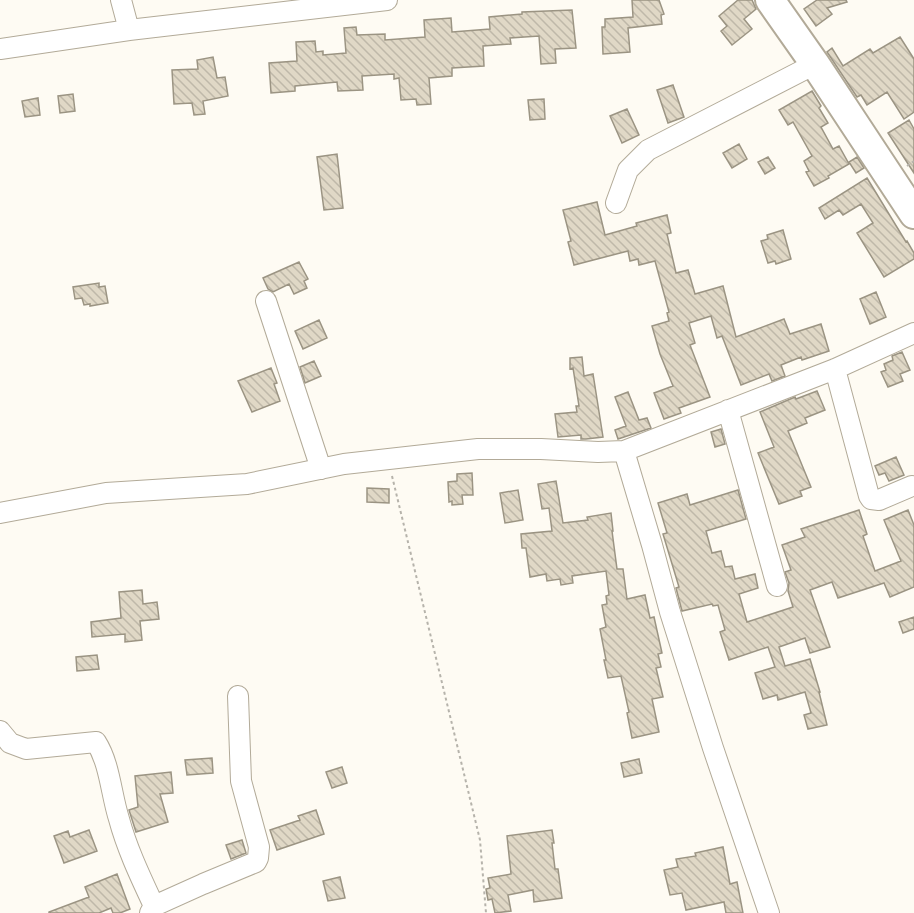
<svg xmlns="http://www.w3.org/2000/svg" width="914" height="913" font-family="Rubik,sans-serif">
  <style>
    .building { fill: url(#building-back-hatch); stroke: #9b9483; stroke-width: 1.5 }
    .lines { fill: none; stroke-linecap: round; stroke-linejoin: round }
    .minor-casing { stroke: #b2aa98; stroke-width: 22 }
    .highway-casing { stroke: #b2aa98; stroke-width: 32 }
    .path { stroke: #b6b3ab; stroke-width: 2; stroke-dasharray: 3 3; stroke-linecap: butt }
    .minor { stroke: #fff; stroke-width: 20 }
    .highway { stroke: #fff; stroke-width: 28 }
  </style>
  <defs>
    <pattern id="building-back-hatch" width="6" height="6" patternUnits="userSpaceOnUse" patternTransform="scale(1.5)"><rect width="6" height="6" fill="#e0d8c6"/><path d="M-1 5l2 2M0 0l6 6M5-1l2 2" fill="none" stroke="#bfb8a9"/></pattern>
  </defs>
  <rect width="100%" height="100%" fill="#fefbf3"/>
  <path class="building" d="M 632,0 L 659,0 L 664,14 L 661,15 L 662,24 L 628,28 L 630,52 L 603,54 L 602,27 L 605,27 L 605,19 L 633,17 Z
    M 738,0 L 752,0 L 756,9 L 744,19 L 752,29 L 732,45 L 721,31 L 727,26 L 719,16 Z
    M 817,0 L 846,0 L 847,2 L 827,8 L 832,14 L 816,26 L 804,9 Z
    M 572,10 L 576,48 L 555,49 L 556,63 L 541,64 L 539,36 L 510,38 L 511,44 L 483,46 L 484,66 L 452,68 L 452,76 L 429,78 L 431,104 L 417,105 L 416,99 L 401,100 L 399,78 L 394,79 L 394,74 L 362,76 L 363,90 L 338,91 L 337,82 L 295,86 L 295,91 L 271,93 L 269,63 L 297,61 L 296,42 L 315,41 L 316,52 L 323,51 L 323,55 L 346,53 L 344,28 L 356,27 L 357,35 L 385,34 L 385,40 L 425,37 L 424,20 L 451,18 L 452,32 L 490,29 L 489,17 L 522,14 L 522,12 Z
    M 900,37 L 914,59 L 914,112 L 904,119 L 887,92 L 867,105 L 861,95 L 857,97 L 827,52 L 832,48 L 843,66 L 870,49 L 873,53 Z
    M 213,57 L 217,78 L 225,77 L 228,96 L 203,101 L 205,114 L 194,115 L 192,103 L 174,104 L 172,70 L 198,69 L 197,60 Z
    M 673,85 L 684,117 L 668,123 L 657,90 Z
    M 812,91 L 821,106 L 819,108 L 828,123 L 821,127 L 833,149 L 839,146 L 849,164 L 828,176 L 829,178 L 814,186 L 806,172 L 809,171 L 804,161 L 812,156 L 793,122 L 788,125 L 779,110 Z
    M 73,94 L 75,111 L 60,113 L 58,96 Z
    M 38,98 L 40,115 L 25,117 L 22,101 Z
    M 544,99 L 545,119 L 530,120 L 528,100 Z
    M 627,109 L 639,135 L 622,143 L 610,116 Z
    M 909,120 L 914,129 L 914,173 L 888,133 Z
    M 739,144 L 747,159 L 732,168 L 723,153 Z
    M 337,154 L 343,208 L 324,210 L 317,157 Z
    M 768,157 L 775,168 L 765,174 L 758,162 Z
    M 857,157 L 864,168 L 856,173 L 849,162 Z
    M 867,178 L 906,242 L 907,241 L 914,253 L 914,259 L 884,277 L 857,233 L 873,223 L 861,204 L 843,215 L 839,210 L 825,219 L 819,208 Z
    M 597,202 L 605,235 L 637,226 L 636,223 L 667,215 L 671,233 L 667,234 L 676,273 L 688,270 L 695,294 L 723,286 L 736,337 L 784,319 L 790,334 L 821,324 L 829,351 L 802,360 L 801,357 L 781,365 L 785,376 L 772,381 L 769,374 L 741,385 L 722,336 L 717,338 L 711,316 L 689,323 L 695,343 L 690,345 L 710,397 L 679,408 L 681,413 L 664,419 L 654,393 L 673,386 L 660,354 L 652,326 L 669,321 L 667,313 L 669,312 L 655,261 L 639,265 L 638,259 L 630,261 L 628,251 L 574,265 L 568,242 L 571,241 L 563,210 Z
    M 783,230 L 791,259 L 776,264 L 775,261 L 768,263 L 761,241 L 768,239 L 767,235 Z
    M 299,262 L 308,279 L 304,281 L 307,288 L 294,294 L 289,284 L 273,292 L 268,289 L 263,278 Z
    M 99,283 L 99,287 L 105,286 L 108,303 L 90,306 L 90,304 L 84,305 L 82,298 L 75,299 L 73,287 Z
    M 876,292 L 886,317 L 870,324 L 860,299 Z
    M 319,320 L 327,338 L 303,349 L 295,331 Z
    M 902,352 L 910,370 L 900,374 L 903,381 L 888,387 L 881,372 L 886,370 L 884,364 L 893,360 L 892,356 Z
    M 582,357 L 584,376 L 593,374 L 603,437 L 586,439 L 581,439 L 581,435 L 558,437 L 555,414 L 577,412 L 576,406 L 579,406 L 573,368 L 570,369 L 570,358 Z
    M 314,361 L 321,376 L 305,383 L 300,367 Z
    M 271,368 L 277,383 L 274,384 L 280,401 L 252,412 L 238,381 Z
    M 817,391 L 825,410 L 805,418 L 807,423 L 788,431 L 811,487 L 800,491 L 802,496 L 779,504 L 758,453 L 774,447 L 760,412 L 795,397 L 796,399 Z
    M 628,392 L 639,420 L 647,418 L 651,428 L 618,439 L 615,430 L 626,426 L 615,397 Z
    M 721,429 L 725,444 L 715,447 L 711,432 Z
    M 896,457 L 904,475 L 889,481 L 885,473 L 879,475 L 875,466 Z
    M 472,473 L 473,495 L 462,495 L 463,504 L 452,505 L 452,501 L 449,502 L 448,482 L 457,481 L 457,474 Z
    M 556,481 L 563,523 L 588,520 L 587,517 L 611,513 L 613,531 L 612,531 L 617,569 L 623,569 L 627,599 L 645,595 L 650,618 L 654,617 L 662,653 L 658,654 L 661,667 L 656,668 L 663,697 L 652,699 L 659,732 L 632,738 L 627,713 L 629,712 L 621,676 L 608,678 L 604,660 L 606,660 L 600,629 L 606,627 L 602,605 L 607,604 L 606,596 L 609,595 L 606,571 L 572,576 L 573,583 L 561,585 L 560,579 L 547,581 L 546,574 L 530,577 L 526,548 L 522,548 L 521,534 L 552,531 L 549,508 L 542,509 L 538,484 Z
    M 367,488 L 389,489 L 389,503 L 367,502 Z
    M 518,490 L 523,520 L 505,523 L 500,493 Z
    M 738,490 L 746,519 L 706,531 L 712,553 L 721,551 L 725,567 L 732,566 L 735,579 L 755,574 L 758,588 L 739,594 L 747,622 L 793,607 L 788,591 L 789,583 L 785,572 L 791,570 L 782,545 L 805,537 L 801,529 L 859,510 L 867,534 L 863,536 L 875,571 L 901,561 L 884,520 L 908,510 L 914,525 L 914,587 L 890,597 L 884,583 L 838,598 L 832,582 L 810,590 L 830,647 L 810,653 L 805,638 L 779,647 L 785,666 L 810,659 L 820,692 L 819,692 L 827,725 L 808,729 L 804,715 L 811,713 L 805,692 L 778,700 L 777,695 L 763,699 L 755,673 L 775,667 L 768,647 L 729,660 L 720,632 L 725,630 L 718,605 L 713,606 L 712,604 L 682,611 L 676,588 L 679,587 L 663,534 L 667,533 L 658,503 L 687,494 L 690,505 Z
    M 142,590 L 143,604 L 157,602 L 159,619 L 140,621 L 142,640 L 125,642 L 125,634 L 92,637 L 91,622 L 121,618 L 119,592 Z
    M 914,617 L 914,629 L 903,633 L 899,622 Z
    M 97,655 L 99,669 L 77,671 L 76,657 Z
    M 212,758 L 213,773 L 187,775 L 185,760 Z
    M 639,759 L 642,773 L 624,777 L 621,763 Z
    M 342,767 L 347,783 L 332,788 L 326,772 Z
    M 171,772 L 173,793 L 160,794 L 168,822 L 136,832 L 129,810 L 138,807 L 135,776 Z
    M 316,810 L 324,834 L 277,850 L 270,830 L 300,820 L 298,816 Z
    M 89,830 L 97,851 L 64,863 L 54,836 L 68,831 L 70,837 Z
    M 552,830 L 554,843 L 552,843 L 555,869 L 558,869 L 562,898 L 534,902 L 533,890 L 508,895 L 511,911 L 495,913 L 492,899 L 488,900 L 486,889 L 490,888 L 488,878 L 511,874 L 507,836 Z
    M 242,840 L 246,853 L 231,859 L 226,845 Z
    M 723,847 L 730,884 L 737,882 L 743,913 L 726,913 L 724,902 L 686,910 L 682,893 L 670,895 L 664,870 L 678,867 L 676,859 L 696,856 L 695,853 Z
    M 117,874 L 130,909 L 120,913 L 113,913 L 111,908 L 99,913 L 49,913 L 49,912 L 89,897 L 85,887 Z
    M 340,877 L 345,898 L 328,901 L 323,881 Z"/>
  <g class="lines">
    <defs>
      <path id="minor" d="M 121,0 L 129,30
        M 0,49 L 129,30 L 387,0
        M 616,203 L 628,170 L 648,150 L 815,64
        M 266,301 L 321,469
        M 835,369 L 869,496 L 871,499 L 879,500 L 912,486
        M 728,410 L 777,586
        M 0,513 L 106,493 L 247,484 L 344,464 L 478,449 L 541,449 L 598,452 L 624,451
        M 0,731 L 10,743 L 26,749 L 96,742 C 110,764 111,794 119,819 C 127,849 141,878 154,906
        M 150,913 L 154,906 L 203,884 L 256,862 L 258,858 L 259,847 L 241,781 L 238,696
        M 769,913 L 713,748 L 670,612 L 652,545 L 624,451 L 835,369 L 914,333"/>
      <path id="highway" d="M 770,0 L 815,64 L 914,214"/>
    </defs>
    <use href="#minor" class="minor-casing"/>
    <use href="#highway" class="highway-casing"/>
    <path class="path" d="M 907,166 L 914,161
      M 392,476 L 480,840 L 486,913"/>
    <use href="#minor" class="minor"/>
    <use href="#highway" class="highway"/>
  </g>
</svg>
